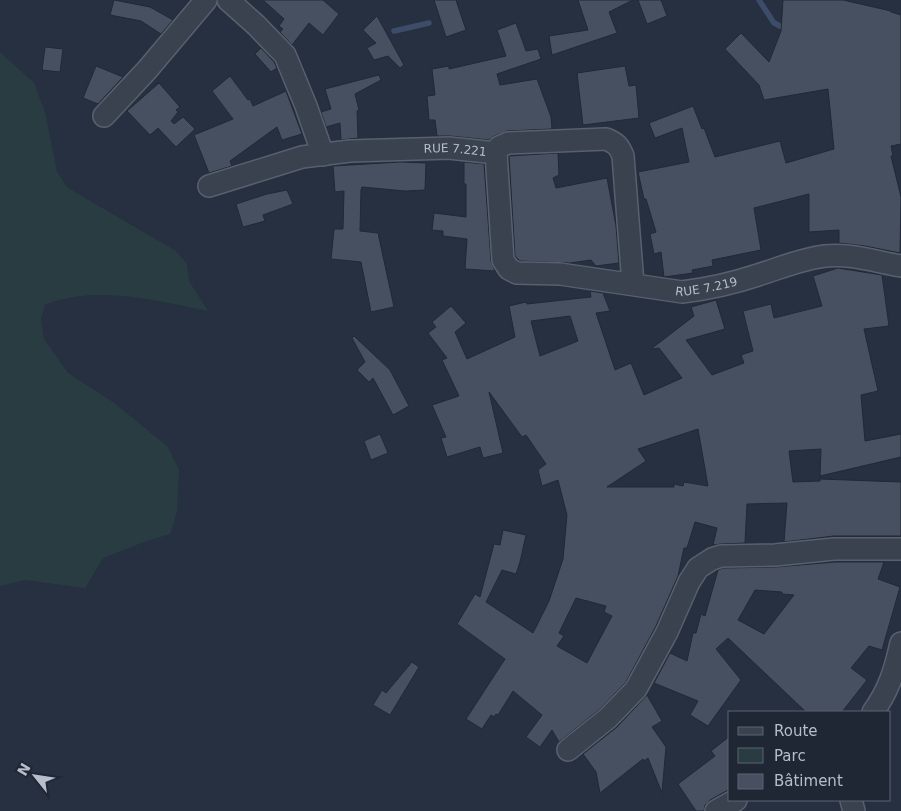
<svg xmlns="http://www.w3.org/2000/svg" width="901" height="811" font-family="'DejaVu Sans',sans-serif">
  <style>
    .green { fill: #283c41 }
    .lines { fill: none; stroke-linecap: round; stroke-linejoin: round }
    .stream { stroke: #3d4c68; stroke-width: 5.5 }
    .building { fill: #465061; stroke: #212937; fill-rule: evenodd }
    .street-casing { stroke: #58606d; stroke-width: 24 }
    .street { stroke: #3a4250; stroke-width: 21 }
    .labels { text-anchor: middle; stroke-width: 4.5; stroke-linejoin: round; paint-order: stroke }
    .street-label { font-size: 12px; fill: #b7bdca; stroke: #1f2735 }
  </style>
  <rect width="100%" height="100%" fill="#263040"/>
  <path class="green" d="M 0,52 L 34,83 L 45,112 L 57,172 L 68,188 L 176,251 L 187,264 L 189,281 L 208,311 C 158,301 94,284 45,305 L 41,318 L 44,339 L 68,373 L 113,402 L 167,446 L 179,470 L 177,511 L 170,534 L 144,542 L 103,558 L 85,588 L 25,580 L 0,586 Z"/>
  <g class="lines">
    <path class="stream" d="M 759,0 L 774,23 L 788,30
      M 394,31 L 429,23"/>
  </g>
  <path class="building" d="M 114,0 L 150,7 L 173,20 L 161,34 L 141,21 L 110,15 Z
    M 263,0 L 323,0 L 339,14 L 323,35 L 309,23 L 292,45 L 280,32 L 283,29 L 279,26 L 284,19 Z
    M 434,0 L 456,0 L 466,30 L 446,37 Z
    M 578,0 L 633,0 L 609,12 L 617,33 L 552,55 L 549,36 L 588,30 Z
    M 638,0 L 661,0 L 667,16 L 647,24 Z
    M 783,0 L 843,0 L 891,11 L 891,12 L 901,15 L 901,144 L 891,146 L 893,156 L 891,156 L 901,197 L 900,253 L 865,246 L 839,243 L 839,230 L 809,232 L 809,194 L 754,208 L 761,250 L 712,260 L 713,266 L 692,270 L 693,273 L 664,277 L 661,252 L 654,254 L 650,234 L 656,232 L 646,199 L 644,199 L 638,172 L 689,162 L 682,128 L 655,138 L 649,123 L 693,106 L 702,129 L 704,128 L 715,157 L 780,141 L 786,163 L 834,149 L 828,89 L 764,100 L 759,85 L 725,49 L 741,33 L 769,62 L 781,31 Z
    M 377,16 L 404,65 L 400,68 L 388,56 L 374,60 L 367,48 L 376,43 L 363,30 Z
    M 516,23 L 526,51 L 538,49 L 541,59 L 497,74 L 500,85 L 537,79 L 551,117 L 552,129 L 507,131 L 494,136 L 489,140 L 450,136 L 437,136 L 435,120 L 429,120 L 427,96 L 435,95 L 432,69 L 449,66 L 449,69 L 506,56 L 497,30 Z
    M 45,47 L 63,49 L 60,72 L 42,70 Z
    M 261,48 L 274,62 L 277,68 L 271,72 L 255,54 Z
    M 96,66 L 123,77 L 98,104 L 83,98 Z
    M 625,66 L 629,86 L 636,85 L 639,118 L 583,125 L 577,73 Z
    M 379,75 L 381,80 L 355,94 L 359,110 L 357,111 L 358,138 L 341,140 L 340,123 L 326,127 L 321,112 L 331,109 L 325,89 Z
    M 230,76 L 248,100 L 250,99 L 253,106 L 286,91 L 302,134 L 282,140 L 277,127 L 230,161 L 232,166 L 209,173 L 194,135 L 233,119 L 212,91 Z
    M 159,83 L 180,107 L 176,110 L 178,112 L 171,121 L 174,124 L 183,117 L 195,129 L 176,147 L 158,128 L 150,135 L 127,111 Z
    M 558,153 L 559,175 L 553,178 L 556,188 L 607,178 L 616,226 L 619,263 L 596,266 L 591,260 L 570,263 L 520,261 L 515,256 L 509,156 Z
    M 400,162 L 426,163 L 425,190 L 405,191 L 362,187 L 361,190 L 360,231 L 378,233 L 394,307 L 371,312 L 361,262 L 331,259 L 334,229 L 343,229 L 344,191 L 335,192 L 333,166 Z
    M 464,162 L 484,164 L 491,261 L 495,271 L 465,269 L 467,239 L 443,236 L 443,231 L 432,230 L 434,213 L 466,217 L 466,184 L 464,184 Z
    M 287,190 L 293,204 L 263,215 L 265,221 L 243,227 L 236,204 L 267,194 Z
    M 838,268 L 882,275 L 889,326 L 864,329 L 878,391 L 861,395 L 865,441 L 901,434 L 901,457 L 820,476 L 821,449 L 789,451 L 793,482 L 820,481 L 820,479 L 901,482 L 901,536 L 834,536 L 784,542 L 787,503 L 747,504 L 745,543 L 721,544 L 713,545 L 717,528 L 695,522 L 687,548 L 684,548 L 678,576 L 656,626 L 626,682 L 600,709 L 559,742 L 552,730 L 540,747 L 526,737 L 542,715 L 513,691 L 498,715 L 496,714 L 494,717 L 491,715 L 482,729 L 466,719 L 505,659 L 457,624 L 475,594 L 480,597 L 494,544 L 500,545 L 503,530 L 526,535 L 520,562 L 516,574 L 502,570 L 486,602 L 533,633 L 549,601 L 563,559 L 567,515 L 558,480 L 542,486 L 538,470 L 546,464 L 526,435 L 522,437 L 489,392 L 503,453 L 483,458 L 480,447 L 447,457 L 441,438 L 446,437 L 432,405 L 459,396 L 442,360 L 447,358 L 428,333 L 436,327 L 432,322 L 451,306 L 466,323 L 455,332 L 467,359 L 515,337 L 509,306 L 526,302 L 527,304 L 591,297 L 590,291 L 603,293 L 610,311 L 596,313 L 615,370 L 631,363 L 644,395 L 682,378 L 659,348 L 651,349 L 694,316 L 691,307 L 716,300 L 725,329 L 686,340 L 712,375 L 744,363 L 741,355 L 753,351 L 743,311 L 771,304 L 774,318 L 822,306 L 813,276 ZM 570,316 L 578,341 L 540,356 L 531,321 ZM 698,429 L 708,486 L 684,482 L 683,486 L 674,484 L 674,487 L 607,487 L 646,461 L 638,449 ZM 576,598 L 606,606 L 604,612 L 612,616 L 587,663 L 557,646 L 564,636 L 559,633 Z
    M 354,336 L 390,370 L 409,406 L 393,415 L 373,378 L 369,382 L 357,370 L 365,362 L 352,338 Z
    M 380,434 L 388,453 L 371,460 L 364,441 Z
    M 835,562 L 884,562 L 878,579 L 900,587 L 882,650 L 869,646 L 851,668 L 867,680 L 842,712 L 806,712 L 728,638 L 716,649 L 741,680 L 708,726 L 690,715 L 698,701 L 654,683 L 670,653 L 687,661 L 693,633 L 696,633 L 701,614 L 705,616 L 718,570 L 723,568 L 776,567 ZM 755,590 L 782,592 L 782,594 L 794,595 L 764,634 L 738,620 Z
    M 412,662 L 419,667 L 390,715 L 373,705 L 382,690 L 386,693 Z
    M 647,695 L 662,721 L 652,727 L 666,747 L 662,793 L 648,758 L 644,761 L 643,759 L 600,793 L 596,772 L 583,754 L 617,727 Z
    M 730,736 L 730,789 L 710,800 L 705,805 L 704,811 L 696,811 L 678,784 L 715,756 L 711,751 Z"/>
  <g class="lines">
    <defs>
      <g id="street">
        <path d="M 228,0 L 256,25 L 285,55 L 306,106 L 323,155"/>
        <path d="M 104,116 L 147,70 L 206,0"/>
        <path id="s1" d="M 496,153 L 503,260 L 509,269 L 517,273 L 560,274 L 682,292 C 707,289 734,283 758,275 C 780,268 801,259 825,256 C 849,253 877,262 901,266"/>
        <path id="s2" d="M 209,186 L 302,157 L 350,151 L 449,148 L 496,153 L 499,147 L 508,143 L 606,139 C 616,143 619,146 623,156 L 633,284"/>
        <path d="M 873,712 C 889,690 895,670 901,643"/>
        <path d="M 568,750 L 608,718 L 636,689 L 667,632 L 689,582 L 698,568 L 712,559 L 721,556 L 775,555 L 834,549 L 901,549"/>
        <path d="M 851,800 L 854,811"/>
        <path d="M 716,811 L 736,800"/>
      </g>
    </defs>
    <use href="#street" class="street-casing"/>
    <use href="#street" class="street"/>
  </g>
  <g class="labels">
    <g class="street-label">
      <text dy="4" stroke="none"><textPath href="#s2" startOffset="251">RUE 7.221</textPath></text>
      <text dy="4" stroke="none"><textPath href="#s1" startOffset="318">RUE 7.219</textPath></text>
    </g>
  </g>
  <rect x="728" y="711" width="162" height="90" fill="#1f2735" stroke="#5c6371"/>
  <rect x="738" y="727" width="25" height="8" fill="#3a4250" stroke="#5c6371"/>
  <text x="774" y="736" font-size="15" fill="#b7bdca">Route</text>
  <rect x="738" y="748" width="25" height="15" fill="#283c41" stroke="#5c6371"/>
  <text x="774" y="761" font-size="15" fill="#b7bdca">Parc</text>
  <rect x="738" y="774" width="25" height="15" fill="#465061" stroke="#5c6371"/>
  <text x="774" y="786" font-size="15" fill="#b7bdca">Bâtiment</text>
  <g transform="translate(35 776) rotate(300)" stroke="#1f2735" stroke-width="4" paint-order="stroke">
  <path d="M0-4L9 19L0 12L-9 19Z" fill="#b7bdca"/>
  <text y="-8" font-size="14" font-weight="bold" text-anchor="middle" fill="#b7bdca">N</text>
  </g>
</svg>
